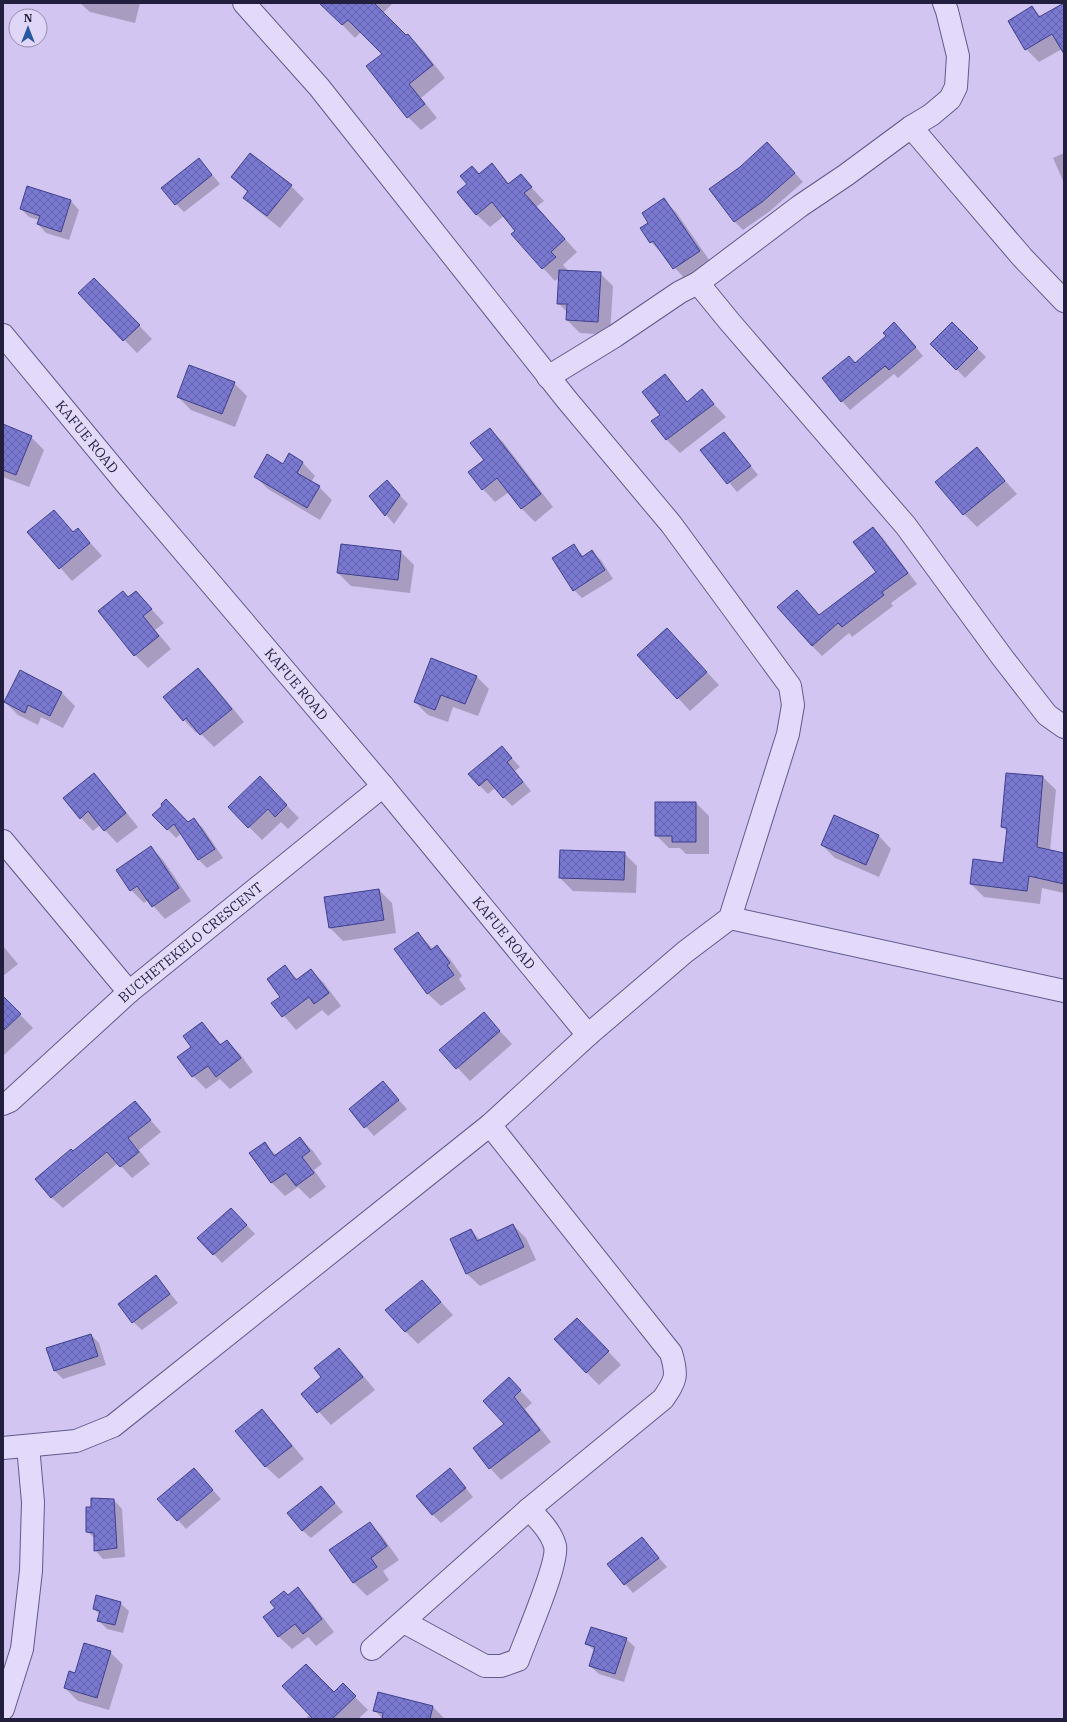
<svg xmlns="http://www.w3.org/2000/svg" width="1067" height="1722" font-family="'IBM Plex Serif',serif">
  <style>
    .shadow { fill: #0003 }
    .building { fill: url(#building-cross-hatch); stroke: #3e408e }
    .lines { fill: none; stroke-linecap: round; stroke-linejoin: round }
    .minor-casing { stroke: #605a8d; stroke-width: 24 }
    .minor { stroke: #e3dafb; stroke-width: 22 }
    .labels { text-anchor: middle; stroke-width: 3; stroke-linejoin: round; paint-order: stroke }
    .street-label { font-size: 14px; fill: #211f3d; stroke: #e0d6f8 }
  </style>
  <defs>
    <pattern id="building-cross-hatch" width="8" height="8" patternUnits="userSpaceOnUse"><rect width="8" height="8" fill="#7a79d1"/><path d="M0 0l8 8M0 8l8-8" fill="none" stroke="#6463ab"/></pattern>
  </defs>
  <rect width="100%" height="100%" fill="#d2c5f1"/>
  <path class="shadow" d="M 140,3 L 135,23 L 90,12 L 81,4 Z
    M 331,3 L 393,3 L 383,13 L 406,36 L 408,35 L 421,48 L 445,78 L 421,98 L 437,118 L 421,130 L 408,117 L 368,66 L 383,55 L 361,32 L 355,38 L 326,8 Z
    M 1064,3 L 1064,52 L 1062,49 L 1039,62 L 1026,49 L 1009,21 L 1032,7 L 1041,17 Z
    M 776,152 L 803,182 L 770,211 L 743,230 L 735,222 L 711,189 Z
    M 1064,153 L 1064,183 L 1053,158 Z
    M 199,159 L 220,184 L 184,212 L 176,204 Z
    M 492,164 L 510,185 L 521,176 L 544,201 L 536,207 L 577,252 L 563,265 L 568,270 L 566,271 L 600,273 L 613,286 L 610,335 L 580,333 L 567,320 L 568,313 L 558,303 L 560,277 L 555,281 L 543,268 L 504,216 L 490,227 L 477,215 L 459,192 Z
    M 232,177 L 291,186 L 304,199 L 280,228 L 257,210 L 244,197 L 248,193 Z
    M 663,199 L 676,212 L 712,264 L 687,281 L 651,242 L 650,223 Z
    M 71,201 L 79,210 L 69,240 L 46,233 L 38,224 L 39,220 L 29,217 L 21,209 Z
    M 107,292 L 152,339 L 137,353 L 79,293 Z
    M 952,323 L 986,357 L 965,378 L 932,344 Z
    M 903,332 L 923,356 L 898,378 L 894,374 L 850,410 L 842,401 L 849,357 L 856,363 Z
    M 665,376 L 688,402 L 702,391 L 726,417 L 680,453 L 667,440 L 653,422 L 662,415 Z
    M 234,383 L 247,396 L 235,427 L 191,410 L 178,397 Z
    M 3,425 L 31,437 L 44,450 L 29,487 L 3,477 Z
    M 490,429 L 503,442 L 553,507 L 535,522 L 522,509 L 509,492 L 495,502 L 483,489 Z
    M 724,433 L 758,475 L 737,492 L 702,450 Z
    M 977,449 L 1017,494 L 977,527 L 964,514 Z
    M 303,463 L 315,476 L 311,482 L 319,487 L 332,500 L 320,520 L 268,489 L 255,476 L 283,465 Z
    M 395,490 L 408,504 L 394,524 L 370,496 Z
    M 54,511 L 74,533 L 78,529 L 102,556 L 72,581 L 29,532 Z
    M 873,528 L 883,538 L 917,584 L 891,603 L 893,606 L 852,637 L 849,633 L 822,656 L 812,646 L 797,591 L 820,616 L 877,572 Z
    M 573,545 L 584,557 L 592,552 L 601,560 L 613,579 L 582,598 L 574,590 Z
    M 401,552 L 414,565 L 410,593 L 351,586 L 338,573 Z
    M 136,592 L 164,623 L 155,630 L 171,649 L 148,668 L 135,655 L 99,611 L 129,598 Z
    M 680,643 L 719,685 L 690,711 L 678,698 Z
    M 198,669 L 211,682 L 244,722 L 214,747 L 198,731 L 196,733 L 184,720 Z
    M 20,672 L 62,693 L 75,706 L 63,728 L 41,717 L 38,725 L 18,715 L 5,702 Z
    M 476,676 L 489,689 L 478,716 L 453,707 L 448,722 L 428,715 L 415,702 Z
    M 502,747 L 520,767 L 515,771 L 531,791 L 512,806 L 495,788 L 488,794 L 479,785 Z
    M 94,774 L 106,787 L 138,827 L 117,843 L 100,825 L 93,831 L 81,818 Z
    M 1043,777 L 1056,790 L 1050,851 L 1064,854 L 1064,893 L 1042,888 L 1040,904 L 984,897 L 971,884 L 1003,864 L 1008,832 L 1002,827 Z
    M 272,790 L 299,818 L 288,829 L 281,822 L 262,840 L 229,807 Z
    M 696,803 L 709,816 L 709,854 L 686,854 L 680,848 L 669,848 L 656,835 Z
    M 154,815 L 188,823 L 194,819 L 203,828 L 223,858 L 207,868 L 199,860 L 181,833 L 176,838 Z
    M 879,836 L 891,849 L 879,877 L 835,858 L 822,845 Z
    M 151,847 L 163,860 L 191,901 L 165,919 L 148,900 L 144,903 L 131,890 Z
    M 624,853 L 637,866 L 636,893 L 573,891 L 560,878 Z
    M 379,890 L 392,903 L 396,933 L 343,941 L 330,928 Z
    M 418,933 L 433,949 L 437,946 L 450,959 L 462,976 L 459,979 L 466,989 L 441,1006 L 428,994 L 396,949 Z
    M 3,946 L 18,964 L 3,976 Z
    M 285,967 L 298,980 L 311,970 L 324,983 L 341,1006 L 328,1016 L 322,1010 L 296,1030 L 273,1003 L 282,997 Z
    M 3,997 L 33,1028 L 3,1056 Z
    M 483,1013 L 512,1044 L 470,1081 L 441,1050 Z
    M 202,1023 L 222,1045 L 227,1041 L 240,1054 L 253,1072 L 230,1089 L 220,1079 L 206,1089 L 193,1076 L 192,1047 Z
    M 383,1082 L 407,1109 L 374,1136 L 350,1109 Z
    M 135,1102 L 161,1132 L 139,1150 L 150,1164 L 132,1178 L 118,1163 L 63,1208 L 52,1198 L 112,1149 L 111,1148 L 51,1197 L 73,1152 Z
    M 300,1138 L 313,1151 L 322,1164 L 314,1170 L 326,1187 L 310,1199 L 298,1187 L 285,1196 L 272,1183 L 251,1153 L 264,1143 L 276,1155 Z
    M 240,1218 L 255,1234 L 222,1263 L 199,1238 Z
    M 513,1225 L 526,1238 L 536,1260 L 480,1286 L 467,1274 L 471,1230 L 480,1240 Z
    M 156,1276 L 178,1303 L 142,1330 L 133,1322 Z
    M 422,1281 L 453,1315 L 418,1344 L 405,1331 Z
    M 590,1332 L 621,1365 L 599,1385 L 586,1372 Z
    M 91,1335 L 99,1343 L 106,1365 L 63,1379 L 55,1371 Z
    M 339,1349 L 352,1362 L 375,1390 L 331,1425 L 303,1394 L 323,1378 Z
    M 520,1390 L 532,1403 L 525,1409 L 551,1442 L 501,1480 L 490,1468 L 506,1424 L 484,1401 Z
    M 262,1411 L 275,1424 L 304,1459 L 279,1479 L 266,1467 L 237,1431 Z
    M 194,1469 L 221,1499 L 186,1529 L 159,1499 Z
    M 450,1469 L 473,1497 L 441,1523 L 433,1515 Z
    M 321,1487 L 343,1512 L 311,1538 L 302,1530 Z
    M 114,1500 L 122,1509 L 125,1557 L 103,1559 L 95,1550 L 95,1539 L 87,1531 L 91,1509 Z
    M 370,1523 L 382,1536 L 399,1560 L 383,1571 L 389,1580 L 367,1596 L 354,1583 L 331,1550 Z
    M 642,1538 L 667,1567 L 633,1593 L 608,1564 Z
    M 298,1589 L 311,1602 L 334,1632 L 316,1646 L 308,1637 L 292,1649 L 279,1637 L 264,1617 Z
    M 120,1603 L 129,1611 L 123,1633 L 107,1629 L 98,1620 L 100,1615 L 94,1609 Z
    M 626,1639 L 635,1647 L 624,1682 L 599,1674 L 590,1666 L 595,1652 L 587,1643 Z
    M 110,1652 L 123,1665 L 109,1710 L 78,1701 L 65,1688 L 76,1674 Z
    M 343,1685 L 368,1710 L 358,1719 L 305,1719 Z
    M 433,1707 L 445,1719 L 383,1719 L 374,1710 Z"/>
  <path class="building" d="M 319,3 L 374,3 L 406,35 L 408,34 L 433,65 L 409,84 L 425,104 L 407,118 L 366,66 L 382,54 L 348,20 L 342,25 Z
    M 1064,3 L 1064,54 L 1052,34 L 1025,50 L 1008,21 L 1032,6 L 1039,17 Z
    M 767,142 L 795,173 L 762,202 L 734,222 L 709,189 L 740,167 Z
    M 250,153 L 292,185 L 267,216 L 243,198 L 248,191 L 231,177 Z
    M 199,158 L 212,175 L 175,205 L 161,188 Z
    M 492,163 L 508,184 L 521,174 L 532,187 L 524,193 L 565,239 L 551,252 L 556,257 L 542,269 L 511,234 L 515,231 L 492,202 L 476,215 L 457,192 L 467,184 L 460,176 L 472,166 L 479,174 Z
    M 27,186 L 71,200 L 61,232 L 37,224 L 40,216 L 20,209 Z
    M 664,198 L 700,251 L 673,269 L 653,241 L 650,243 L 640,228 L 648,223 L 642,213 Z
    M 559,270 L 601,272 L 598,322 L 566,320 L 567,304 L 557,304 Z
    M 94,278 L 140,325 L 123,341 L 78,293 Z
    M 894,322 L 916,347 L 889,370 L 885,366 L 841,402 L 822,378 L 849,356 L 855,363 L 886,336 L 883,333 Z
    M 952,322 L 978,348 L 956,370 L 930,344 Z
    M 189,365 L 235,382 L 222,414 L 177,397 Z
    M 665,374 L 687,402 L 702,389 L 714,404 L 666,440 L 651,421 L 660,415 L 642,392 Z
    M 3,424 L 32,436 L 16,475 L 3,470 Z
    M 490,428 L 541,494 L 521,509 L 497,478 L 482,490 L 468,472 L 484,460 L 470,443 Z
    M 724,432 L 751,466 L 727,484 L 700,450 Z
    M 977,447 L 1005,481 L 963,515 L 935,482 Z
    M 289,453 L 303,462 L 297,473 L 320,486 L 307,508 L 254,477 L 267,454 L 283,464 Z
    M 387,480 L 400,495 L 385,516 L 369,496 Z
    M 54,510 L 73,532 L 78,528 L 90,543 L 59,569 L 27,532 Z
    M 873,527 L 908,573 L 882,592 L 884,595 L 842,627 L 838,623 L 812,646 L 777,607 L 797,590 L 819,615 L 876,572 L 853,542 Z
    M 341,544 L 401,551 L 398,580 L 337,573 Z
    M 574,544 L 582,557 L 592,550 L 605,570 L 573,591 L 552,558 Z
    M 123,591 L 128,597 L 136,591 L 152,609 L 143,616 L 159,636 L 134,656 L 98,611 Z
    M 667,628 L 707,672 L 677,699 L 637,655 Z
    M 431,658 L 477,676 L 465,704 L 441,695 L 435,710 L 414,702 Z
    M 198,668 L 232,709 L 200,735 L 186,718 L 183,721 L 163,697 Z
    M 20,670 L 62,692 L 50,716 L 28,705 L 25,713 L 4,702 Z
    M 502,746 L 512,758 L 507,762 L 523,782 L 503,798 L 487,779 L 479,786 L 468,774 Z
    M 94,773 L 126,813 L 104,831 L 88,811 L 80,819 L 63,798 Z
    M 1006,773 L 1043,776 L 1037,847 L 1064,853 L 1064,884 L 1029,876 L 1027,891 L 970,884 L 973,859 L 1003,863 L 1007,828 L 1001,827 Z
    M 260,776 L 287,805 L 275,817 L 268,809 L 248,828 L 228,807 Z
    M 166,799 L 188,822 L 194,818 L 215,849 L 198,860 L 174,824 L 167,830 L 152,815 L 162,806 L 161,804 Z
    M 655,802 L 696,802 L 696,842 L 672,842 L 672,836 L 655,836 Z
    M 834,815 L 879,835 L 866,865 L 821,845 Z
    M 151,846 L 179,888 L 152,907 L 137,886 L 130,891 L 116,870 Z
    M 560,850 L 625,852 L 624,880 L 559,878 Z
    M 379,889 L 384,920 L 329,928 L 324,897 Z
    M 418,932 L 431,950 L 437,945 L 450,963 L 447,965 L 454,975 L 427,994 L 394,949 Z
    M 285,965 L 296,980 L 311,969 L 329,993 L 314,1004 L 309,997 L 282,1017 L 271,1003 L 280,997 L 267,979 Z
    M 3,996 L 21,1014 L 3,1031 Z
    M 484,1012 L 500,1031 L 456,1069 L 439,1050 Z
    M 202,1022 L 220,1045 L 227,1040 L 241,1058 L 216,1077 L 208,1066 L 192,1077 L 177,1057 L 191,1047 L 183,1036 Z
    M 383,1081 L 399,1100 L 364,1128 L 349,1109 Z
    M 135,1101 L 151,1120 L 128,1138 L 139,1152 L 120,1167 L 107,1152 L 51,1198 L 35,1179 L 71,1149 L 73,1151 Z
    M 300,1137 L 310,1151 L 302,1157 L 314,1173 L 296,1186 L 286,1173 L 271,1183 L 249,1153 L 265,1142 L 274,1156 Z
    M 231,1208 L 247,1225 L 213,1255 L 197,1238 Z
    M 513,1224 L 524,1247 L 466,1274 L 450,1239 L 471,1229 L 477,1241 Z
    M 156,1275 L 170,1294 L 132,1323 L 118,1304 Z
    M 422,1280 L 441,1302 L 405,1332 L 385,1310 Z
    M 577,1318 L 609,1351 L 586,1373 L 554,1339 Z
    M 91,1334 L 98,1356 L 54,1371 L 46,1348 Z
    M 339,1348 L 363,1377 L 317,1413 L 301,1394 L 321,1377 L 314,1368 Z
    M 509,1377 L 521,1390 L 514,1397 L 540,1430 L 489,1469 L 473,1448 L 504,1424 L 483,1401 Z
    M 262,1409 L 292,1446 L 265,1467 L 235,1431 Z
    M 194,1468 L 213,1490 L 177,1521 L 157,1499 Z
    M 450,1468 L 466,1488 L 432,1515 L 416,1496 Z
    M 321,1486 L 335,1503 L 302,1531 L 287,1513 Z
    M 91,1498 L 114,1499 L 117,1548 L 94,1551 L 94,1533 L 86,1532 L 86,1507 L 91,1507 Z
    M 370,1522 L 387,1546 L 371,1558 L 377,1567 L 353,1583 L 329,1550 Z
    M 642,1537 L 659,1558 L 624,1585 L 607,1564 Z
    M 298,1587 L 322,1619 L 303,1634 L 295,1624 L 278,1637 L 263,1617 L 275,1608 L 270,1602 L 284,1591 L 288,1595 Z
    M 96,1595 L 121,1602 L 115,1625 L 97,1621 L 100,1611 L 93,1609 Z
    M 591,1627 L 627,1638 L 615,1674 L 589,1666 L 595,1647 L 585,1644 Z
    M 84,1643 L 111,1651 L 97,1698 L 64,1688 L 69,1671 L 75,1673 Z
    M 306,1664 L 334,1692 L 343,1683 L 356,1696 L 332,1719 L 313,1719 L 282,1686 Z
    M 378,1692 L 433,1706 L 430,1719 L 382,1719 L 383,1713 L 373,1711 Z"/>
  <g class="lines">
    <defs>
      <g id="minor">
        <path d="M 911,127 L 1022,257 L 1064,301"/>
        <path d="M 698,283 L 800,206 L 846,175 L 911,127 L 931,115 L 950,99 L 956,87 L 958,56 L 947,11 L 944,3"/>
        <path id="s1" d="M 3,335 L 128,486 L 383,786 L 588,1035"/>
        <path d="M 548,377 L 615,336 L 680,292 L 698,283 L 729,321 L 906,526 L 1002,657 L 1047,715 L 1064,727"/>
        <path d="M 3,841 L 129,992"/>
        <path d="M 730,918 L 1064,991"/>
        <path id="s2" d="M 3,1104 L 10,1101 L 129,992 L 383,786"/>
        <path d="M 3,1448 L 76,1441 L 113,1426 L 490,1125 L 588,1035 L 685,952 L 730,918 L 788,734 L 793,705 L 790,686 L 671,524 L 567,400 L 319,87 L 244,3"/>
        <path d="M 404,1622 L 485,1666 L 501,1666 L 518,1660 C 525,1640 559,1563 555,1546 C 551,1531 539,1520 529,1509"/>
        <path d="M 372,1649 L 529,1509 L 663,1399 C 676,1380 678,1376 671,1353 L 490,1125"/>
        <path d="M 3,1709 L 22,1649 L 31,1571 L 33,1502 L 28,1446"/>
      </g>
    </defs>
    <use href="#minor" class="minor-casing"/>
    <use href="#minor" class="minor"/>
  </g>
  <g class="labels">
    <g class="street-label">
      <text dy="5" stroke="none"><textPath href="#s1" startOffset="132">KAFUE ROAD</textPath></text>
      <text dy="5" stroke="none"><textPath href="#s1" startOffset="456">KAFUE ROAD</textPath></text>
      <text dy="5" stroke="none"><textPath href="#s1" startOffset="780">KAFUE ROAD</textPath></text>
      <text dy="5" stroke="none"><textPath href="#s2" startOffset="248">BUCHETEKELO CRESCENT</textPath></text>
    </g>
  </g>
  <rect width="1067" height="1722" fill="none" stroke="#211f3d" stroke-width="8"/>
  <g transform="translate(28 28)"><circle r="19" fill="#e0d6f8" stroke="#948dad"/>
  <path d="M0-3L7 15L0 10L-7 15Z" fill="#2759a0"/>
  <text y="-6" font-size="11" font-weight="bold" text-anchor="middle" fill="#211f3d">N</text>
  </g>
</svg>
